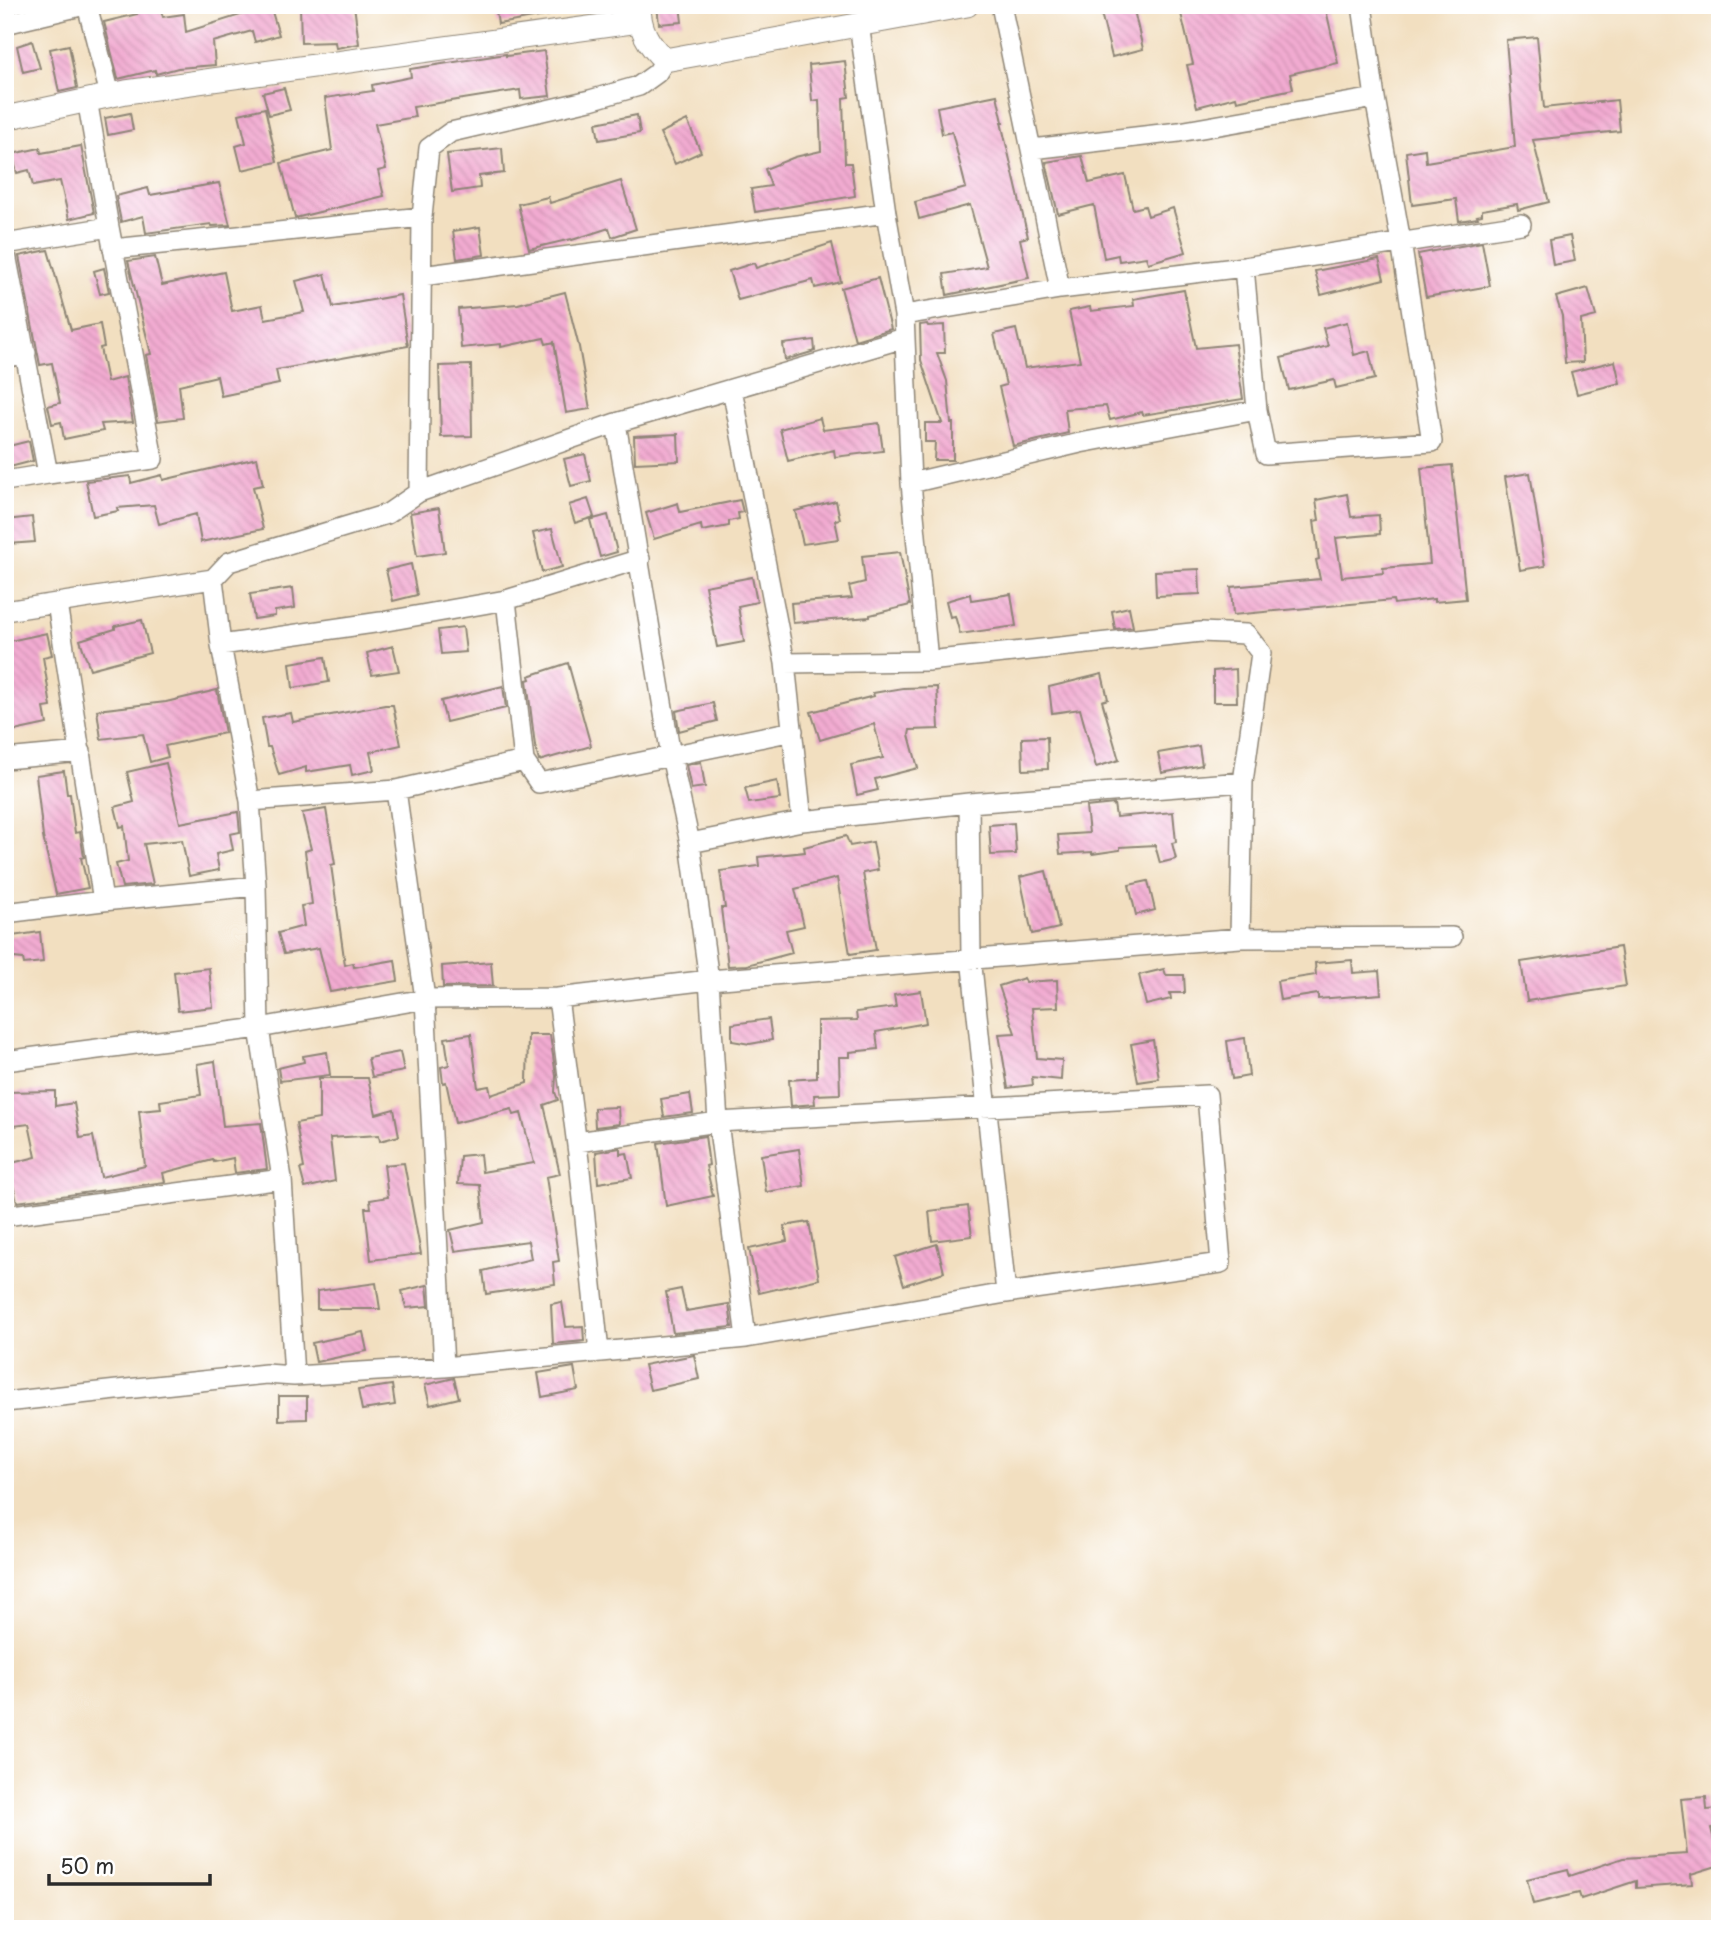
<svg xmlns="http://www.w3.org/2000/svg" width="1725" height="1934" font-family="'Playpen Sans',sans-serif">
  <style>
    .building { fill: url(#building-back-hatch) }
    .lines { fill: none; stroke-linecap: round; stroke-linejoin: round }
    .minor-casing { stroke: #8e8576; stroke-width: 22 }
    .tertiary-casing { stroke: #8e8576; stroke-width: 25 }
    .minor { stroke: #fff; stroke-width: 19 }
    .tertiary { stroke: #fff; stroke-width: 23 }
  </style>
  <defs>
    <pattern id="building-back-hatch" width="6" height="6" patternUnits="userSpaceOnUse" patternTransform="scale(1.75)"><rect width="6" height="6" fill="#f2abd1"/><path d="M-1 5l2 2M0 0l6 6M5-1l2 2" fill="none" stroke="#d093b4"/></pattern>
  </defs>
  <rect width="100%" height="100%" fill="#fff"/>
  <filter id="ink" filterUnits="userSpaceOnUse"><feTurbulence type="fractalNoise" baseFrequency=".0143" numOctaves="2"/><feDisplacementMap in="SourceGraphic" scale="14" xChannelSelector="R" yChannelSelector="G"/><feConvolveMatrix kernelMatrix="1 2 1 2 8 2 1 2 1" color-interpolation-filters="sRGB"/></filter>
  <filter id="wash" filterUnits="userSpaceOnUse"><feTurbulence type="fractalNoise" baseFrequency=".00686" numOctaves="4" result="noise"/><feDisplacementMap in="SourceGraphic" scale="28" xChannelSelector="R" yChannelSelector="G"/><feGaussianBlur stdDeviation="1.57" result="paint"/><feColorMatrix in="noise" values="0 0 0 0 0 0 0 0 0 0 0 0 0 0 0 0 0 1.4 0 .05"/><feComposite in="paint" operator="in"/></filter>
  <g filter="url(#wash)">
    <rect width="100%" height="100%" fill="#f2dfc0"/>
    <g id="blocks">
      <path class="building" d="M 150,5 L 159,5 L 163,17 L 184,14 L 186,32 L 247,13 L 246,11 L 270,5 L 279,35 L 255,42 L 252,31 L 213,42 L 215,65 L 178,68 L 156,74 L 155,70 L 118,79 L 104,22 L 137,14 L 135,10 Z
        M 300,5 L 354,5 L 359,44 L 336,48 L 335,42 L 301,43 Z
        M 495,5 L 550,5 L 551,15 L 498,24 Z
        M 657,5 L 680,5 L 682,22 L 659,24 Z
        M 1099,5 L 1118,5 L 1119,10 L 1133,6 L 1143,49 L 1112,57 Z
        M 1179,5 L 1325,5 L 1338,63 L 1290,74 L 1293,89 L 1237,101 L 1236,97 L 1197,107 L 1187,65 L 1193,64 Z
        M 1537,37 L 1544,108 L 1617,100 L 1620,131 L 1533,140 L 1549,202 L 1518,210 L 1517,204 L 1482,210 L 1482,215 L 1477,216 L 1478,218 L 1459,221 L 1456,199 L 1412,205 L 1406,152 L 1425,149 L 1426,162 L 1515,147 L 1506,40 Z
        M 32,41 L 40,68 L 23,72 L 17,46 Z
        M 69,45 L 77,88 L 59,92 L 50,49 Z
        M 544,51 L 550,96 L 521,99 L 520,90 L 413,107 L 415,117 L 375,124 L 386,169 L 378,171 L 384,196 L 295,218 L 281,163 L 332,150 L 325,98 L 373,91 L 372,85 L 411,77 L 410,69 L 506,54 L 506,56 Z
        M 845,61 L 849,97 L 843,98 L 845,163 L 851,163 L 855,196 L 755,212 L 751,189 L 771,186 L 765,169 L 795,157 L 821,151 L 819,100 L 812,101 L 809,65 Z
        M 284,88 L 290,110 L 269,115 L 263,93 Z
        M 997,95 L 1003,122 L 1001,122 L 1028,237 L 1020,239 L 1029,278 L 947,295 L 944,274 L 987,267 L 970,205 L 919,219 L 915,202 L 966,188 L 952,132 L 942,134 L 937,107 Z
        M 265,108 L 277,162 L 242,170 L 236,146 L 246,143 L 239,114 Z
        M 130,113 L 133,130 L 108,135 L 105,118 Z
        M 637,115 L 640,133 L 599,140 L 596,123 Z
        M 687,120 L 701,152 L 675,164 L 660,133 Z
        M 81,146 L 94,213 L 69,219 L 60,181 L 33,186 L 29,170 L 17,173 L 12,154 L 40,148 L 41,153 Z
        M 502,148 L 504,173 L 479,176 L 480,188 L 452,192 L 447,154 Z
        M 1082,156 L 1089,183 L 1125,175 L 1133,209 L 1145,206 L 1148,216 L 1173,208 L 1186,252 L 1148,263 L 1146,257 L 1119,261 L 1118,255 L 1104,258 L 1094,205 L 1058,214 L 1046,162 Z
        M 621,181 L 636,229 L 612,237 L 609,228 L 572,240 L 571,239 L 529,249 L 518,204 L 548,197 L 550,203 Z
        M 219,183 L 230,225 L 212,226 L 211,224 L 146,233 L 143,216 L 121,222 L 116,196 L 148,188 L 150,195 Z
        M 480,227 L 484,255 L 457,259 L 453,231 Z
        M 1570,236 L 1575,261 L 1553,265 L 1549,240 Z
        M 1482,242 L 1490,286 L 1426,297 L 1418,254 Z
        M 832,243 L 841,282 L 815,288 L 813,280 L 738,300 L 729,271 L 754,263 L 756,268 Z
        M 48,250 L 71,330 L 100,324 L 104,347 L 100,348 L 107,382 L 125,377 L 133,422 L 101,424 L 103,431 L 64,439 L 61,422 L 52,424 L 48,406 L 60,403 L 52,363 L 40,365 L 19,256 Z
        M 155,257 L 162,285 L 224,272 L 232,311 L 262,305 L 265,319 L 304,312 L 296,281 L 325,274 L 333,307 L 400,295 L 408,346 L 276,370 L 279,384 L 221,396 L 217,376 L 179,385 L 183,418 L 158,421 L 146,355 L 151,354 L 128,261 Z
        M 1379,259 L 1384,279 L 1321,295 L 1315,271 Z
        M 104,268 L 109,292 L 100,294 L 94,271 Z
        M 878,278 L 891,329 L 855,340 L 841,288 Z
        M 1588,288 L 1596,316 L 1581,320 L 1583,362 L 1565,363 L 1562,316 L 1556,297 Z
        M 1184,290 L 1196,348 L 1235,344 L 1243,399 L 1143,415 L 1142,412 L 1110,420 L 1106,406 L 1065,409 L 1068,433 L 1013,446 L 999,387 L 1006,385 L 994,334 L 1016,329 L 1025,368 L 1080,361 L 1069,311 L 1090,307 L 1091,311 L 1134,306 L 1133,299 Z
        M 565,292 L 579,347 L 590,409 L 566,413 L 554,342 L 546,344 L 544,338 L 501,347 L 501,344 L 461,348 L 458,309 L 518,304 Z
        M 1347,322 L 1354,355 L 1369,351 L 1375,379 L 1336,388 L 1334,380 L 1289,390 L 1281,358 L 1328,346 L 1323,328 Z
        M 927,324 L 928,326 L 944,325 L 945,353 L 937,353 L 947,381 L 951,423 L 953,423 L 953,460 L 934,460 L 935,442 L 925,442 L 925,423 L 942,423 L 921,360 L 920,325 Z
        M 814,340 L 815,351 L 785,360 L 783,344 Z
        M 1615,361 L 1620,383 L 1577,394 L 1571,372 Z
        M 471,365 L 472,436 L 441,437 L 439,366 Z
        M 820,418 L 823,430 L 879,423 L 883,451 L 835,457 L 834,450 L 788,461 L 780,429 Z
        M 678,434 L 679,461 L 635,463 L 634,436 Z
        M 29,441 L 33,461 L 10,467 L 5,447 Z
        M 585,454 L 591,481 L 571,486 L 564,459 Z
        M 257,458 L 263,485 L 253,487 L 263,529 L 201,542 L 196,514 L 159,524 L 154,505 L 117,508 L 118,511 L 93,516 L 86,481 L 130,476 L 131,483 L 162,475 L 163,480 Z
        M 1452,465 L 1466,599 L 1434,602 L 1434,599 L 1394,604 L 1393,600 L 1233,615 L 1231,587 L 1320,579 L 1316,560 L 1319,559 L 1314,521 L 1319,520 L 1316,500 L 1347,494 L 1351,517 L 1379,515 L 1380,534 L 1336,538 L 1342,577 L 1384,573 L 1383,568 L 1430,564 L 1421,468 Z
        M 1530,473 L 1545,566 L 1520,570 L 1505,477 Z
        M 588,499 L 594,517 L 575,523 L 569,505 Z
        M 740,500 L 743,512 L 738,513 L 739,519 L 729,521 L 729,526 L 702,531 L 701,525 L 654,539 L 646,513 L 678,503 L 680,512 Z
        M 836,501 L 840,519 L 835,520 L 839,539 L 803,544 L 795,511 Z
        M 439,508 L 445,552 L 417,556 L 410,513 Z
        M 608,515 L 617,552 L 600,557 L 590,520 Z
        M 32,517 L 35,542 L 8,544 L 6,520 Z
        M 552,529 L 562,567 L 542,572 L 533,533 Z
        M 900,552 L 910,605 L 870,615 L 870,617 L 793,623 L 791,603 L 852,598 L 849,586 L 865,582 L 862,556 Z
        M 411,564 L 417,595 L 393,601 L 386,570 Z
        M 1199,569 L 1200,594 L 1156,596 L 1155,571 Z
        M 752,577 L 757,602 L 738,606 L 744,642 L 717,647 L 705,586 Z
        M 293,588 L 295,608 L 275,611 L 275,616 L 254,619 L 250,594 Z
        M 970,594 L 971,600 L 1011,594 L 1016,626 L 960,634 L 955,616 L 950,617 L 946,601 Z
        M 1129,607 L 1133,627 L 1115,629 L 1112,611 Z
        M 142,620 L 150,653 L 90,669 L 80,640 L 115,629 L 115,626 Z
        M 463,627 L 466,652 L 441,654 L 438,630 Z
        M 47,633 L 52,655 L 43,657 L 51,707 L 44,708 L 47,724 L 5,733 L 5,642 Z
        M 393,646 L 399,671 L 372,675 L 367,653 Z
        M 325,657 L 329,682 L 293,688 L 290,663 Z
        M 568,663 L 591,746 L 539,761 L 535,746 L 527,680 L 530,679 L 529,676 Z
        M 1236,669 L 1237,702 L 1213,702 L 1213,671 Z
        M 1102,674 L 1108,699 L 1102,701 L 1119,760 L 1096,767 L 1080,709 L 1052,713 L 1049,687 Z
        M 503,686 L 506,708 L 446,722 L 441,701 Z
        M 937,687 L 939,729 L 910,730 L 909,735 L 918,768 L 875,779 L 878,790 L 857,795 L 851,765 L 883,758 L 874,724 L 820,740 L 811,712 L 874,696 L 873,693 L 903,688 Z
        M 217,690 L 225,733 L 165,746 L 168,757 L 150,762 L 143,734 L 101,739 L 97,710 L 166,702 Z
        M 713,703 L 717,721 L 679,731 L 676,711 Z
        M 385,705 L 393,705 L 401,745 L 370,752 L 374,770 L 352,775 L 350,765 L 306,772 L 306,767 L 279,775 L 270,747 L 267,747 L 262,718 L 291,713 L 293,722 Z
        M 1047,737 L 1048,769 L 1023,770 L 1022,738 Z
        M 1199,746 L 1202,765 L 1162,773 L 1158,753 Z
        M 701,762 L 705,787 L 691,789 L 686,765 Z
        M 166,763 L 180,823 L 238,812 L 240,832 L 230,834 L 233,850 L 216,854 L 219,870 L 189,876 L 182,840 L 144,844 L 153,884 L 122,887 L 116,864 L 128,861 L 124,826 L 120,827 L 115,807 L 134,802 L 127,772 Z
        M 64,771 L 67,794 L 70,794 L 75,833 L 80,832 L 84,857 L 81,858 L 88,888 L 56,894 L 43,837 L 36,775 Z
        M 777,781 L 780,799 L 749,803 L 745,788 Z
        M 1114,804 L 1116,817 L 1173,812 L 1176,842 L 1172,843 L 1176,859 L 1160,863 L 1155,845 L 1120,847 L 1120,850 L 1092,854 L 1092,852 L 1060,854 L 1058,835 L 1089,833 L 1086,807 Z
        M 326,809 L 335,864 L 331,865 L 345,965 L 353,963 L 354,967 L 395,960 L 398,981 L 330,992 L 319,948 L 284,954 L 278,933 L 304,926 L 301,906 L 312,904 L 305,851 L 311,849 L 302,813 Z
        M 1014,823 L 1016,854 L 991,855 L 989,825 Z
        M 846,836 L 850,846 L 873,842 L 878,870 L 863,873 L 876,950 L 850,954 L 837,878 L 795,889 L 804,926 L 786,930 L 792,953 L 747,965 L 728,966 L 721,908 L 725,908 L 720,871 L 759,866 L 758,857 L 805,852 L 804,847 Z
        M 1046,871 L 1059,928 L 1032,934 L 1020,877 Z
        M 1148,881 L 1155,910 L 1136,915 L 1129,885 Z
        M 40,932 L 43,962 L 24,964 L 23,959 L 5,957 L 5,937 Z
        M 1620,947 L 1626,986 L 1527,1001 L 1521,962 Z
        M 1352,960 L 1353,973 L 1379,971 L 1381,994 L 1318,999 L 1318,994 L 1280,1000 L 1277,981 L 1316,975 L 1315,963 Z
        M 491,962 L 493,986 L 443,987 L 442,966 Z
        M 209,968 L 213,1007 L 178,1011 L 174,972 Z
        M 1164,969 L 1166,975 L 1184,975 L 1185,993 L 1170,993 L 1171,999 L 1146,1005 L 1139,975 Z
        M 1024,978 L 1026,982 L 1057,980 L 1058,1007 L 1032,1008 L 1037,1058 L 1062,1060 L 1061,1080 L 1032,1077 L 1033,1085 L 1008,1088 L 999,1034 L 1015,1033 L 999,986 Z
        M 921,991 L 926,1023 L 876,1032 L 878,1049 L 850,1052 L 850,1057 L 839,1057 L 840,1094 L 814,1095 L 815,1104 L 791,1106 L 789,1080 L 817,1078 L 817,1021 L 857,1020 L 856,1012 L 896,1007 L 894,995 Z
        M 769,1019 L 772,1040 L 750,1044 L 732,1041 L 732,1024 Z
        M 471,1034 L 478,1088 L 489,1086 L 491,1095 L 527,1083 L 528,1035 L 550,1035 L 556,1076 L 555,1092 L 558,1100 L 544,1105 L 560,1174 L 546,1177 L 559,1261 L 553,1262 L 555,1284 L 486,1294 L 483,1271 L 531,1259 L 528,1241 L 455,1251 L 450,1230 L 484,1222 L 480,1185 L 458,1184 L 460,1156 L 480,1154 L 482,1172 L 534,1163 L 521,1113 L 514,1115 L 512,1109 L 455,1123 L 446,1082 L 443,1083 L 441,1067 L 449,1065 L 445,1038 Z
        M 1245,1038 L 1249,1076 L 1232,1079 L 1227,1041 Z
        M 1153,1040 L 1159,1079 L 1138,1082 L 1131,1044 Z
        M 327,1052 L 330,1075 L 280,1081 L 278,1068 L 304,1062 L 303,1056 Z
        M 400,1052 L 404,1071 L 372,1077 L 368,1058 Z
        M 215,1061 L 223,1126 L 261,1123 L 267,1169 L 235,1173 L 233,1158 L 214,1162 L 213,1160 L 163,1173 L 165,1182 L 17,1202 L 8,1164 L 36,1157 L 29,1124 L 5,1127 L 5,1092 L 55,1091 L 55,1106 L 74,1103 L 80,1138 L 93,1136 L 101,1177 L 145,1166 L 139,1111 L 161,1109 L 160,1101 L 201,1095 L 197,1064 Z
        M 319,1078 L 368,1078 L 376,1114 L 394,1109 L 399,1136 L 380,1141 L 379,1135 L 330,1138 L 335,1181 L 305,1188 L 300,1169 L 304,1168 L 296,1123 L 319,1119 Z
        M 690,1094 L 693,1113 L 664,1117 L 661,1099 Z
        M 618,1107 L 619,1124 L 595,1127 L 594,1108 Z
        M 705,1136 L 709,1165 L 706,1166 L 713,1196 L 666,1206 L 658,1143 Z
        M 620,1148 L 620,1154 L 627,1153 L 632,1178 L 598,1183 L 596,1152 Z
        M 799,1149 L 804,1186 L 766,1192 L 761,1155 Z
        M 404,1163 L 421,1254 L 371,1260 L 365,1208 L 371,1208 L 370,1200 L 388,1197 L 384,1165 Z
        M 968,1206 L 972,1236 L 932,1241 L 929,1211 Z
        M 809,1222 L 819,1279 L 759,1293 L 749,1249 L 787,1241 L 784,1226 Z
        M 937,1244 L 944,1272 L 904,1285 L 895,1257 Z
        M 376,1283 L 380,1309 L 317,1309 L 317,1291 Z
        M 427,1285 L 429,1306 L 406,1308 L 402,1291 Z
        M 681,1289 L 686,1311 L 729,1304 L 732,1327 L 673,1333 L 666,1292 Z
        M 562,1302 L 566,1327 L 583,1326 L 584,1341 L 553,1344 L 551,1304 Z
        M 363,1332 L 367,1351 L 316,1362 L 312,1343 Z
        M 694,1355 L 699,1379 L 650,1390 L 644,1365 Z
        M 574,1367 L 578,1390 L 542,1397 L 538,1373 Z
        M 454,1378 L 459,1398 L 430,1405 L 425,1385 Z
        M 392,1385 L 395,1405 L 362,1410 L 358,1390 Z
        M 279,1396 L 307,1396 L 307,1419 L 279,1420 Z
        M 1706,1797 L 1707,1810 L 1720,1809 L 1720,1827 L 1711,1828 L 1720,1865 L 1691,1874 L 1692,1884 L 1636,1888 L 1636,1881 L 1581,1899 L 1579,1893 L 1533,1904 L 1527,1879 L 1568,1869 L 1570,1876 L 1623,1858 L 1687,1854 L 1681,1799 Z"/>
    </g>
  </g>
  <g filter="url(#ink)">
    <use href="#blocks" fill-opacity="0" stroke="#8e8576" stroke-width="2"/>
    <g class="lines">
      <defs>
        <path id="minor" d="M 87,5 L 110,95
          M 1001,5 L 1060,289
          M 5,24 L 85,5
          M 1032,149 L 1179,132 L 1375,98
          M 5,244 L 109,227 L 87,99
          M 5,249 L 48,474 L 5,481
          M 113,249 L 422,217
          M 1244,267 L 1257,410
          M 422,276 L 886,213
          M 904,315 L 1060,289 L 1244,267 L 1521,224
          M 5,358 L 26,353
          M 732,389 L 785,663
          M 616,423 L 671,756 L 690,843
          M 48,474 L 153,459 L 109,227
          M 911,483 L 1080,443 L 1257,410 L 1266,454 L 1432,442 L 1401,242 L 1375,98 L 1362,5
          M 419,492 L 422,217 L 429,148 L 451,132 L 590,100 L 639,86 L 657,73 L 665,60
          M 57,603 L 103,901
          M 5,611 L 213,579
          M 221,645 L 381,622 L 506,600 L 640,559
          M 928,661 L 1201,632 L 1246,634 L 1261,653 L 1243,782 L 1240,938
          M 5,759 L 81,752
          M 524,761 L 539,783 L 793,731
          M 396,790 L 425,999 L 444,1367
          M 250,801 L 396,790 L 524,761 L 506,600
          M 969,803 L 971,957 L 1006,1293
          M 802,821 L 969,803 L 1243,782
          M 5,913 L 103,901 L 256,886
          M 558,998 L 579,1161 L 599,1352
          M 5,1061 L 259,1028 L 425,999 L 558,998 L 709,980 L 1240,938 L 1452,937
          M 5,1216 L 282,1179
          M 746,1338 L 718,1122 L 709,980 L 690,843 L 802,821 L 785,663 L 928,661 L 911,483 L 904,315 L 886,213 L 859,24
          M 294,1376 L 282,1179 L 259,1028 L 256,886 L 250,801 L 221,645 L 213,579 L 229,562 L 387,514 L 419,492 L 616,423 L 904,338
          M 5,1402 L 266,1374 L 294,1376 L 444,1367 L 746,1338 L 1006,1293 L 1221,1263 L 1207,1095 L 718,1122 L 577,1142"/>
        <path id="tertiary" d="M 639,5 C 639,29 648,45 665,60 L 967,5
          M 5,118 L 126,92 L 639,21"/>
      </defs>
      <use href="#minor" class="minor-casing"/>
      <use href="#tertiary" class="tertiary-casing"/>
      <use href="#minor" class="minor"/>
      <use href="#tertiary" class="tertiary"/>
    </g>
  </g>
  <rect width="1725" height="1934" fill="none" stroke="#fff" stroke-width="28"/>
  <path d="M49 1874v10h161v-10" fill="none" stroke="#2b2b2b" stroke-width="3.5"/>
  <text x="60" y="1874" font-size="21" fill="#2b2b2b" stroke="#ffffff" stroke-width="5" paint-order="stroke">50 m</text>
</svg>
